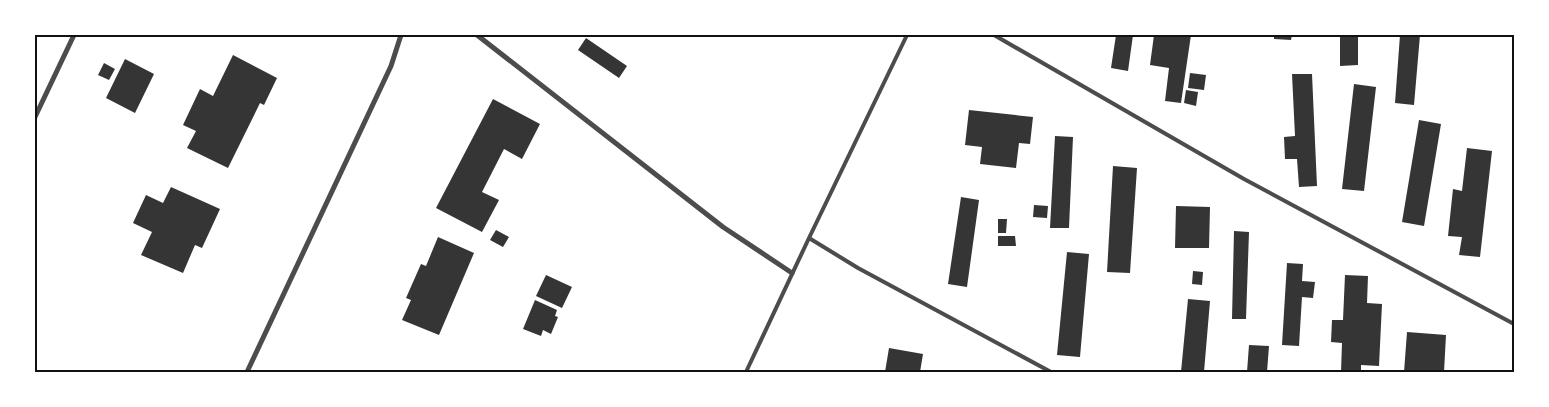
<svg xmlns="http://www.w3.org/2000/svg" width="1549" height="407" font-family="'Source Sans 3',sans-serif">
  <style>
    .building { fill: #353535 }
    .lines { fill: none; stroke-linecap: round; stroke-linejoin: round }
    .service { stroke: #4c4c4c; stroke-width: 4 }
    .minor { stroke: #4c4c4c; stroke-width: 5 }
    .neatline { fill: none; stroke: #111; stroke-width: 2 }
  </style>
  <rect width="100%" height="100%" fill="#fff"/>
  <path class="building" d="M 1116,35 L 1133,35 L 1128,71 L 1111,68 Z
    M 1154,35 L 1191,35 L 1181,103 L 1165,101 L 1169,68 L 1150,65 Z
    M 1274,35 L 1292,35 L 1291,40 L 1274,39 Z
    M 1340,35 L 1358,35 L 1358,65 L 1340,66 Z
    M 1400,35 L 1420,35 L 1414,105 L 1395,103 Z
    M 586,38 L 627,66 L 619,78 L 578,50 Z
    M 233,55 L 277,78 L 264,105 L 260,103 L 228,168 L 187,148 L 196,131 L 183,125 L 200,89 L 213,96 Z
    M 125,59 L 154,74 L 135,113 L 106,98 Z
    M 104,63 L 115,69 L 109,80 L 98,75 Z
    M 1190,73 L 1206,75 L 1204,90 L 1188,88 Z
    M 1292,74 L 1312,74 L 1317,186 L 1299,187 L 1297,159 L 1285,159 L 1284,137 L 1295,136 Z
    M 1354,84 L 1376,87 L 1364,191 L 1342,189 Z
    M 1186,90 L 1198,92 L 1196,106 L 1184,103 Z
    M 493,99 L 540,124 L 522,159 L 504,149 L 482,192 L 499,200 L 482,232 L 436,208 Z
    M 969,110 L 1033,117 L 1030,144 L 1019,143 L 1016,168 L 980,164 L 982,147 L 965,145 Z
    M 1419,120 L 1441,124 L 1424,226 L 1402,222 Z
    M 1055,136 L 1073,137 L 1069,228 L 1050,228 Z
    M 1467,148 L 1492,151 L 1480,257 L 1459,255 L 1462,237 L 1448,236 L 1453,189 L 1462,191 Z
    M 1113,166 L 1137,168 L 1130,273 L 1107,272 Z
    M 171,187 L 220,209 L 202,248 L 195,245 L 183,273 L 141,255 L 152,232 L 133,223 L 146,195 L 163,203 Z
    M 961,197 L 979,200 L 967,287 L 948,284 Z
    M 1034,205 L 1048,206 L 1047,218 L 1033,217 Z
    M 1176,206 L 1210,207 L 1209,248 L 1175,248 Z
    M 998,219 L 1007,219 L 1006,233 L 998,233 Z
    M 496,230 L 509,237 L 503,247 L 490,240 Z
    M 1234,231 L 1249,232 L 1246,319 L 1232,319 Z
    M 998,236 L 1015,236 L 1016,246 L 998,246 Z
    M 438,237 L 474,253 L 439,335 L 402,320 L 411,300 L 406,298 L 421,264 L 426,266 Z
    M 1067,252 L 1089,254 L 1080,357 L 1057,355 Z
    M 1287,263 L 1303,264 L 1302,281 L 1315,282 L 1313,298 L 1302,297 L 1299,346 L 1282,345 Z
    M 1193,271 L 1203,272 L 1202,285 L 1192,284 Z
    M 546,275 L 572,287 L 562,308 L 536,296 Z
    M 1345,275 L 1368,276 L 1367,303 L 1382,304 L 1379,366 L 1361,365 L 1361,372 L 1341,372 L 1342,343 L 1331,342 L 1332,320 L 1343,320 Z
    M 1188,299 L 1210,301 L 1204,372 L 1181,372 Z
    M 535,300 L 557,310 L 555,316 L 558,317 L 551,334 L 543,330 L 541,336 L 523,329 Z
    M 1407,332 L 1446,335 L 1444,372 L 1404,372 Z
    M 1249,345 L 1269,346 L 1267,372 L 1247,372 Z
    M 889,348 L 923,354 L 920,372 L 885,372 Z"/>
  <g class="lines">
    <path class="service" d="M 994,35 L 1244,179 L 1514,324
      M 809,238 L 858,268 L 1051,372
      M 746,372 L 809,238 L 907,35"/>
    <path class="minor" d="M 477,35 L 723,227 L 792,273
      M 35,117 L 74,35
      M 247,372 L 391,66 L 401,35"/>
  </g>
  <rect width="1549" height="407" fill="none" stroke="#ffffff" stroke-width="72"/>
  <rect x="36" y="36" width="1477" height="335" class="neatline"/>
</svg>
